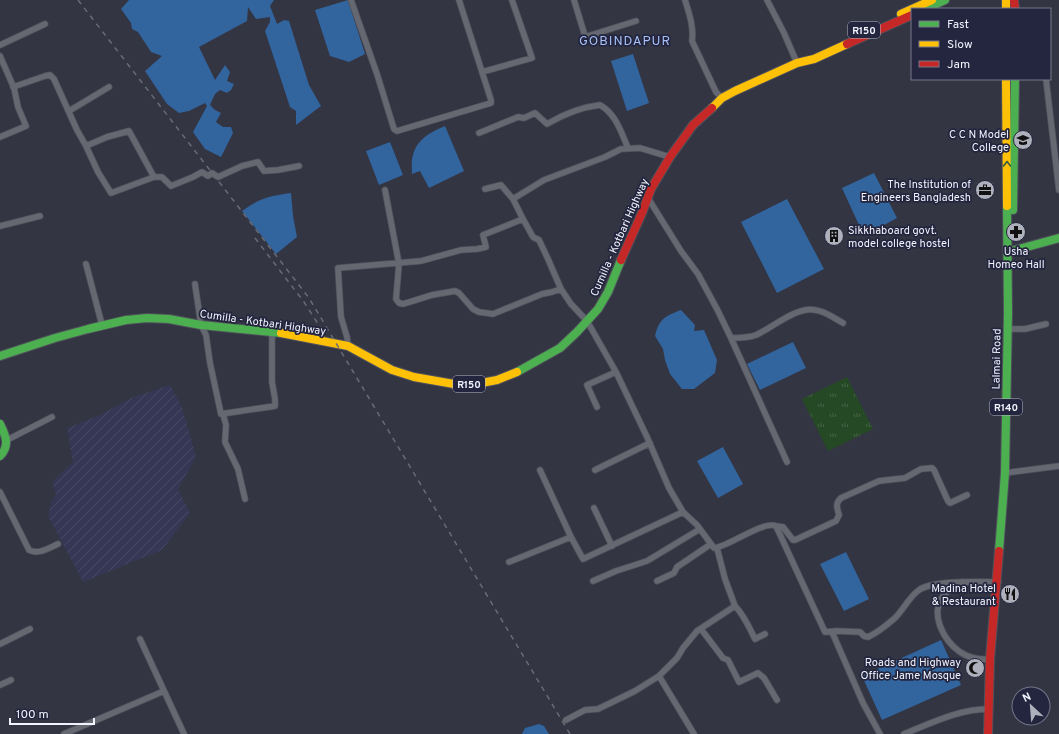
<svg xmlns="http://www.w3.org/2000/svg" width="1059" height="734" font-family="Overpass,sans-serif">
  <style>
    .industrial { fill: url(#industrial-furrows) }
    .park { fill: url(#park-tufts) }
    .water { fill: #32649d }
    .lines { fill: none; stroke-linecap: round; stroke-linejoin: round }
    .street-casing { stroke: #4f515b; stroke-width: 7 }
    .fast-casing { stroke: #4f515b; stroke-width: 10 }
    .slow-casing { stroke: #4f515b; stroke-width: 10 }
    .jam-casing { stroke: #4f515b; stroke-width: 10 }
    .street { stroke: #656771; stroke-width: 5.5 }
    .fast { stroke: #4caf50; stroke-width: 8 }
    .slow { stroke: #ffc107; stroke-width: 8 }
    .jam { stroke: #c62828; stroke-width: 8 }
    .rail { stroke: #696b75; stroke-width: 1.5; stroke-dasharray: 5 5; stroke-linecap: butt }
    .oneway { stroke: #345c45 }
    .labels { text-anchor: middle; stroke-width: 3.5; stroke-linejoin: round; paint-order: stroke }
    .shield { fill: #24253e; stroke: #b4b5c4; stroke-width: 1 }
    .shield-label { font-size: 10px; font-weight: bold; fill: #f1f3fd }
    .poi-label { font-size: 11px; fill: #f1f3fd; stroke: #24253e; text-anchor: end }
    .street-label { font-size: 11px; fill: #f1f3fd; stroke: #24253e }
    .quarter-label { font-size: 13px; letter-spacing: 1px; fill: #a7c0f5; stroke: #24253e }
  </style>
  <defs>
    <pattern id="industrial-furrows" width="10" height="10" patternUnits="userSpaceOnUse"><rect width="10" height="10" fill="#353754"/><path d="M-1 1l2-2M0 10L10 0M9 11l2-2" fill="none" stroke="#494b65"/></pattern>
    <pattern id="park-tufts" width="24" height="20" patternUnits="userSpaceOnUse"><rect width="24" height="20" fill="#254924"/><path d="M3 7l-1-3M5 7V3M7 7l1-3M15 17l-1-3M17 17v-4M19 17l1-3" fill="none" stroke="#456445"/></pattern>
  </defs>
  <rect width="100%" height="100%" fill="#333543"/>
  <path class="industrial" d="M 170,385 L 182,407 L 196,457 L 178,489 L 190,513 L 162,550 L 83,582 L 48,516 L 51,502 L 56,495 L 52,482 L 73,462 L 67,428 L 100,415 L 131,398 Z"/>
  <path class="park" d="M 847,377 L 873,429 L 828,451 L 802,399 Z"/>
  <path class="water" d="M 129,0 L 274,0 L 270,6 L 277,24 L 284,20 L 289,21 L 309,85 L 321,106 L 296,125 L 296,111 L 290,107 L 265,31 L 270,22 L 270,17 L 256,19 L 248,7 L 247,21 L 199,47 L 215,80 L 225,65 L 230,72 L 227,81 L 234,84 L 231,90 L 227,93 L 220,90 L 215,94 L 210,105 L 215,110 L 221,113 L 216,122 L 223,127 L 231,127 L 233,133 L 221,157 L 205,149 L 193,132 L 207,106 L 205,103 L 189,111 L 179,113 L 167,104 L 145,71 L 162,56 L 151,52 L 138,32 L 132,29 L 131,23 L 121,9 Z
    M 348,0 L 365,54 L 349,62 L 330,56 L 315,10 Z
    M 633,54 L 649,103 L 627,111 L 611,61 Z
    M 445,126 L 464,171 L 429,188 L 420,171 L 412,174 C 412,168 411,161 413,155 C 417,139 431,132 445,126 Z
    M 390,142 L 403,175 L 379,185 L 366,151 Z
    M 874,173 L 897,218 L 864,236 L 842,188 Z
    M 291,193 L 293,216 L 297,237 L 276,254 L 242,211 C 260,198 270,196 291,193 Z
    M 787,199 L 824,269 L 777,293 L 741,222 Z
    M 681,310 L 695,325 L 694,331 L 704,330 L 717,360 L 715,373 L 694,389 L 682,389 L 670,374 L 665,360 L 663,349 L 655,336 C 659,319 665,316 681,310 Z
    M 793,342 L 806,368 L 760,390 L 747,364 Z
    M 723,447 L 743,484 L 718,498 L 697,461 Z
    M 846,552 L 869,599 L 844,611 L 820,564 Z
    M 941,640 L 961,685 L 882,720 L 862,676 Z
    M 539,724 L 544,726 L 549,734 L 522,734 L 525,728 Z"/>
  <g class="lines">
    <defs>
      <path id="street" d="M 351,0 L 377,74 L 394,129 L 397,131 L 491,103 L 491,100 L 459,0
        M 574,0 L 585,36 L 588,36 L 636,21
        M 685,0 C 689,13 694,27 692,41 L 716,92 L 722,98
        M 767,0 L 784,33 L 797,63
        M 0,45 L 45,24
        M 0,56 L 14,88 L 18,107 L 26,126 L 0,137
        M 482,72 L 532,58 L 512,0
        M 1046,79 L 1059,190
        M 13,87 L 45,76 L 50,75 L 54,79 L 77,130 L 86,146 L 98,172 L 111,193 L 154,177 L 162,177 L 171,186 L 193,177 L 202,172 L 208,176 L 212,173 L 218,177 L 242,166 L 258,162 L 264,171 L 278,170 L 299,166
        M 69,111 L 109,87
        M 479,133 L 518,117 L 524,118 L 535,113 L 547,124 C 564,114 581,107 600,105 C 616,114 621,132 628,148
        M 86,146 L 107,137 L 129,131 L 154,177
        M 485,189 L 501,185 L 513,199
        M 385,190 L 399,264 L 396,299 L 399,303 L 403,304 L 432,295 L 455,291 L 459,293 L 473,309 L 479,312 L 493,314 L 542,294 L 552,292 L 561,289
        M 648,198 L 681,251 L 698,274 L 717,309 L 731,338 L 787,462
        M 523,219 L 513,199 L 544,180 L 605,157 L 621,149 L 640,148 L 670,157
        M 0,226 L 40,216
        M 86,264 L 102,325
        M 195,284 L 201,325 L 206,335 L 210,363 L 221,414 L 275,406 L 275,399 L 272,382 L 272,332
        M 1012,329 L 1025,329 L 1046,324
        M 731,338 C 740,338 748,338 756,335 C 772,328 797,306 815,310 C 825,311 834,318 843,323
        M 348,346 L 347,337 L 341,317 L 338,268 L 421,261 L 461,250 L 477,249 L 486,247 L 483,235 L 523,219 L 533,237 L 539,240 L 548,259 L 561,289 L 571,304 L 587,321 L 616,372 L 647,437 L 669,488 L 683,512 L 697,525 L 714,548 C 728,547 764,520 776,526 L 825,632 L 837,631 L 860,632 L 864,636 L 868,637 C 877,633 888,624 895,618 C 904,609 909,597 919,590 C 932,580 981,582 998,582
        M 597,407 L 587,385 L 616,372
        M 223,414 L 226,425 L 225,442 L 238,469 L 245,499
        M 7,440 L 52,417
        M 540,470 L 571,537 L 583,559 L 683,512
        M 595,470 L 650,443
        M 1005,473 L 1059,466
        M 0,492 L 29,550 C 38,555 49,548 58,544
        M 594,508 L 612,546
        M 776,526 L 783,527 L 793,540 L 795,540 L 836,521 L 839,515 C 837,508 835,503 841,498 L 879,481 L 905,478 L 921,469 L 932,468 L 934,470 L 948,501 L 950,503 L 967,495
        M 509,562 L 571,537
        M 593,581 L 616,571 L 647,561 L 700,529
        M 657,581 L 674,573 L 677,567 L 711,544
        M 962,582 C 957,586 948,590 944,595 C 929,613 943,640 960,652 C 969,658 979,660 990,659
        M 735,606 C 744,615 749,627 755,639 L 765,634
        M 701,629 L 723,658 L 728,660 L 739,682 L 758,673 L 764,678 L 777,700
        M 832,632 L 863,703 L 880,734
        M 140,639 L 184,734
        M 0,644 L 30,629
        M 659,676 L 694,734
        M 0,685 L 11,680
        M 566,720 L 585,710 L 598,709 L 635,691 L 659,676 L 677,658 L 683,648 L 697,631 L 735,606 L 725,579 L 717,548
        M 64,734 L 164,691
        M 904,734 C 931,723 959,709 989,709"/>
      <path id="fast" d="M 927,8 L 945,0
        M 1013,210 L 1015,79
        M 1008,252 L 1059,238
        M 0,356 L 55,338 L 88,329 L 126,320 L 147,318 L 169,319 L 201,325 L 281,333
        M 517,372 L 560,348 L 577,332 L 598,309 L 608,292 L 621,260
        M 0,424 C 6,436 10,446 0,456
        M 999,551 L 1005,473 L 1008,313 L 1007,206"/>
      <path id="slow" d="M 1006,0 L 1006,9
        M 901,14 L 932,0
        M 1006,79 L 1007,206
        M 712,108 L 722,98 L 735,91 L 797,63 L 814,59 L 847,44
        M 281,333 L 348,346 L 392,370 L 414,377 L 454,384 L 476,384 L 497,380 L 517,372"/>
      <path id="jam" d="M 1014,0 L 1015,9
        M 847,44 L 912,15
        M 621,260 L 642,213 L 651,189 L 670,157 L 693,125 L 712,108
        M 988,734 L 990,659 L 999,551"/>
    </defs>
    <use href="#street" class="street-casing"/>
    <use href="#fast" class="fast-casing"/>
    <use href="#slow" class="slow-casing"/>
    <use href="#jam" class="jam-casing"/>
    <use href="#street" class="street"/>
    <use href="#fast" class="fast"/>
    <use href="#slow" class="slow"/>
    <use href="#jam" class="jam"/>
    <path class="rail" d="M 78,0 L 309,298 L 570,734
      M 255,238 L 304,302 L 322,330"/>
  </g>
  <defs><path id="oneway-chevron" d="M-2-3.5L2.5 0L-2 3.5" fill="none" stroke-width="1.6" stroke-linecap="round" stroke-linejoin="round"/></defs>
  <use class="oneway" href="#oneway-chevron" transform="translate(1007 164) rotate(-90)"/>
  <defs>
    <symbol id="university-disc" viewBox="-11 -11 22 22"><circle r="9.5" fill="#aeb0bc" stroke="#24253e"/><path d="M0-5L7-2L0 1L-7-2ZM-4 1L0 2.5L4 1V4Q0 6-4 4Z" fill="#111"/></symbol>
    <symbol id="office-disc" viewBox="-11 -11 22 22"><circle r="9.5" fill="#aeb0bc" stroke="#24253e"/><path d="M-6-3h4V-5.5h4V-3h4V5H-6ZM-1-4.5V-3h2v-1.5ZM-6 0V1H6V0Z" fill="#111"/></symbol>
    <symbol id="pharmacy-disc" viewBox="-11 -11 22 22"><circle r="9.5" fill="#aeb0bc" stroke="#24253e"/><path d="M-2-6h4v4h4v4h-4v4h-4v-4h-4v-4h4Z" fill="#111"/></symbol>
    <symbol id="building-disc" viewBox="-11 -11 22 22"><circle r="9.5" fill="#aeb0bc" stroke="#24253e"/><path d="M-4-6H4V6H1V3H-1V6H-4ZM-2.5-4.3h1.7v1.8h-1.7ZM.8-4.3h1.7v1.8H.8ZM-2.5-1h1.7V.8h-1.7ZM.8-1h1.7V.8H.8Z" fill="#111"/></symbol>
    <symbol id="restaurant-disc" viewBox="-11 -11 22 22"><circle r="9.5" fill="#aeb0bc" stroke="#24253e"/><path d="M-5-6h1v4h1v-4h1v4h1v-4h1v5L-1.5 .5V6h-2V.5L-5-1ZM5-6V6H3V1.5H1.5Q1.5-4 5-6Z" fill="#111"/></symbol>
    <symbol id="mosque-disc" viewBox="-11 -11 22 22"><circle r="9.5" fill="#aeb0bc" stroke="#24253e"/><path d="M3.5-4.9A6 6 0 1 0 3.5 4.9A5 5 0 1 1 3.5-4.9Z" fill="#111"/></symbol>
  </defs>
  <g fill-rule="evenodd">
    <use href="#university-disc" x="1012" y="129" width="22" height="22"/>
    <use href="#office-disc" x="974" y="179" width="22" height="22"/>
    <use href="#pharmacy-disc" x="1005" y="221" width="22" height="22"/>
    <use href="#building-disc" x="823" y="225" width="22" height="22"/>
    <use href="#restaurant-disc" x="999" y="583" width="22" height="22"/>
    <use href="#mosque-disc" x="964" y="657" width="22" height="22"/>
  </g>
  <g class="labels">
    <g class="shield">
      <rect x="848" y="22" width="32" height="16" rx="3"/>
      <rect x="453" y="376" width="32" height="16" rx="3"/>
      <rect x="990" y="399" width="32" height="16" rx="3"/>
    </g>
    <g class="shield-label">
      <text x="864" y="34">R150</text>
      <text x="469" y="388">R150</text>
      <text x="1006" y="411">R140</text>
    </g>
    <g class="poi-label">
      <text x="1009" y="138">C C N Model<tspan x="1009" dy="13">College</tspan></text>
      <text x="971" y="188">The Institution of<tspan x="971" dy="13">Engineers Bangladesh</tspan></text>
      <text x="848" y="234" text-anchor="start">Sikkhaboard govt.<tspan x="848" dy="13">model college hostel</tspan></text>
      <text x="1016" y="255" text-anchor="middle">Usha<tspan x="1016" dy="13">Homeo Hall</tspan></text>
      <text x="996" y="592">Madina Hotel<tspan x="996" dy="13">&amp; Restaurant</tspan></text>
      <text x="961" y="666">Roads and Highway<tspan x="961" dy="13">Office Jame Mosque</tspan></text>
    </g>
    <g class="street-label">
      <text transform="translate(619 237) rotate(-66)" y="4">Cumilla - Kotbari Highway</text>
      <text transform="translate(263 322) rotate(8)" y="4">Cumilla - Kotbari Highway</text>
      <text transform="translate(996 359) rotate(-89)" y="4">Lalmai Road</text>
    </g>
    <g class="quarter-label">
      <text x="625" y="45">GOBINDAPUR</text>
    </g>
  </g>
  <rect x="911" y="8" width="140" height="72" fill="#24253e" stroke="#76778a"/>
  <rect x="919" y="21" width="20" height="6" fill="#4caf50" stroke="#76778a"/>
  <text x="947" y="28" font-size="12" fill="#f1f3fd">Fast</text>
  <rect x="919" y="41" width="20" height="6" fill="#ffc107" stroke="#76778a"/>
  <text x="947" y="48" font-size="12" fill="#f1f3fd">Slow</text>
  <rect x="919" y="61" width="20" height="6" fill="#c62828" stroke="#76778a"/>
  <text x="947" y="68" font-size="12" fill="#f1f3fd">Jam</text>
  <g transform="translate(1031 706) rotate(334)"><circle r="19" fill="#24253e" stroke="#76778a"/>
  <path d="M0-3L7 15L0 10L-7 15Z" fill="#aeb0bc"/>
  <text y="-6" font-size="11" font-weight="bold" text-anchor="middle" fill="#f1f3fd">N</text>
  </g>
  <path d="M10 718v6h84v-6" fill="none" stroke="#f1f3fd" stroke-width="2"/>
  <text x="16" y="718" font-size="12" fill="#f1f3fd" stroke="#24253e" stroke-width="3" paint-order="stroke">100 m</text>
</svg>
